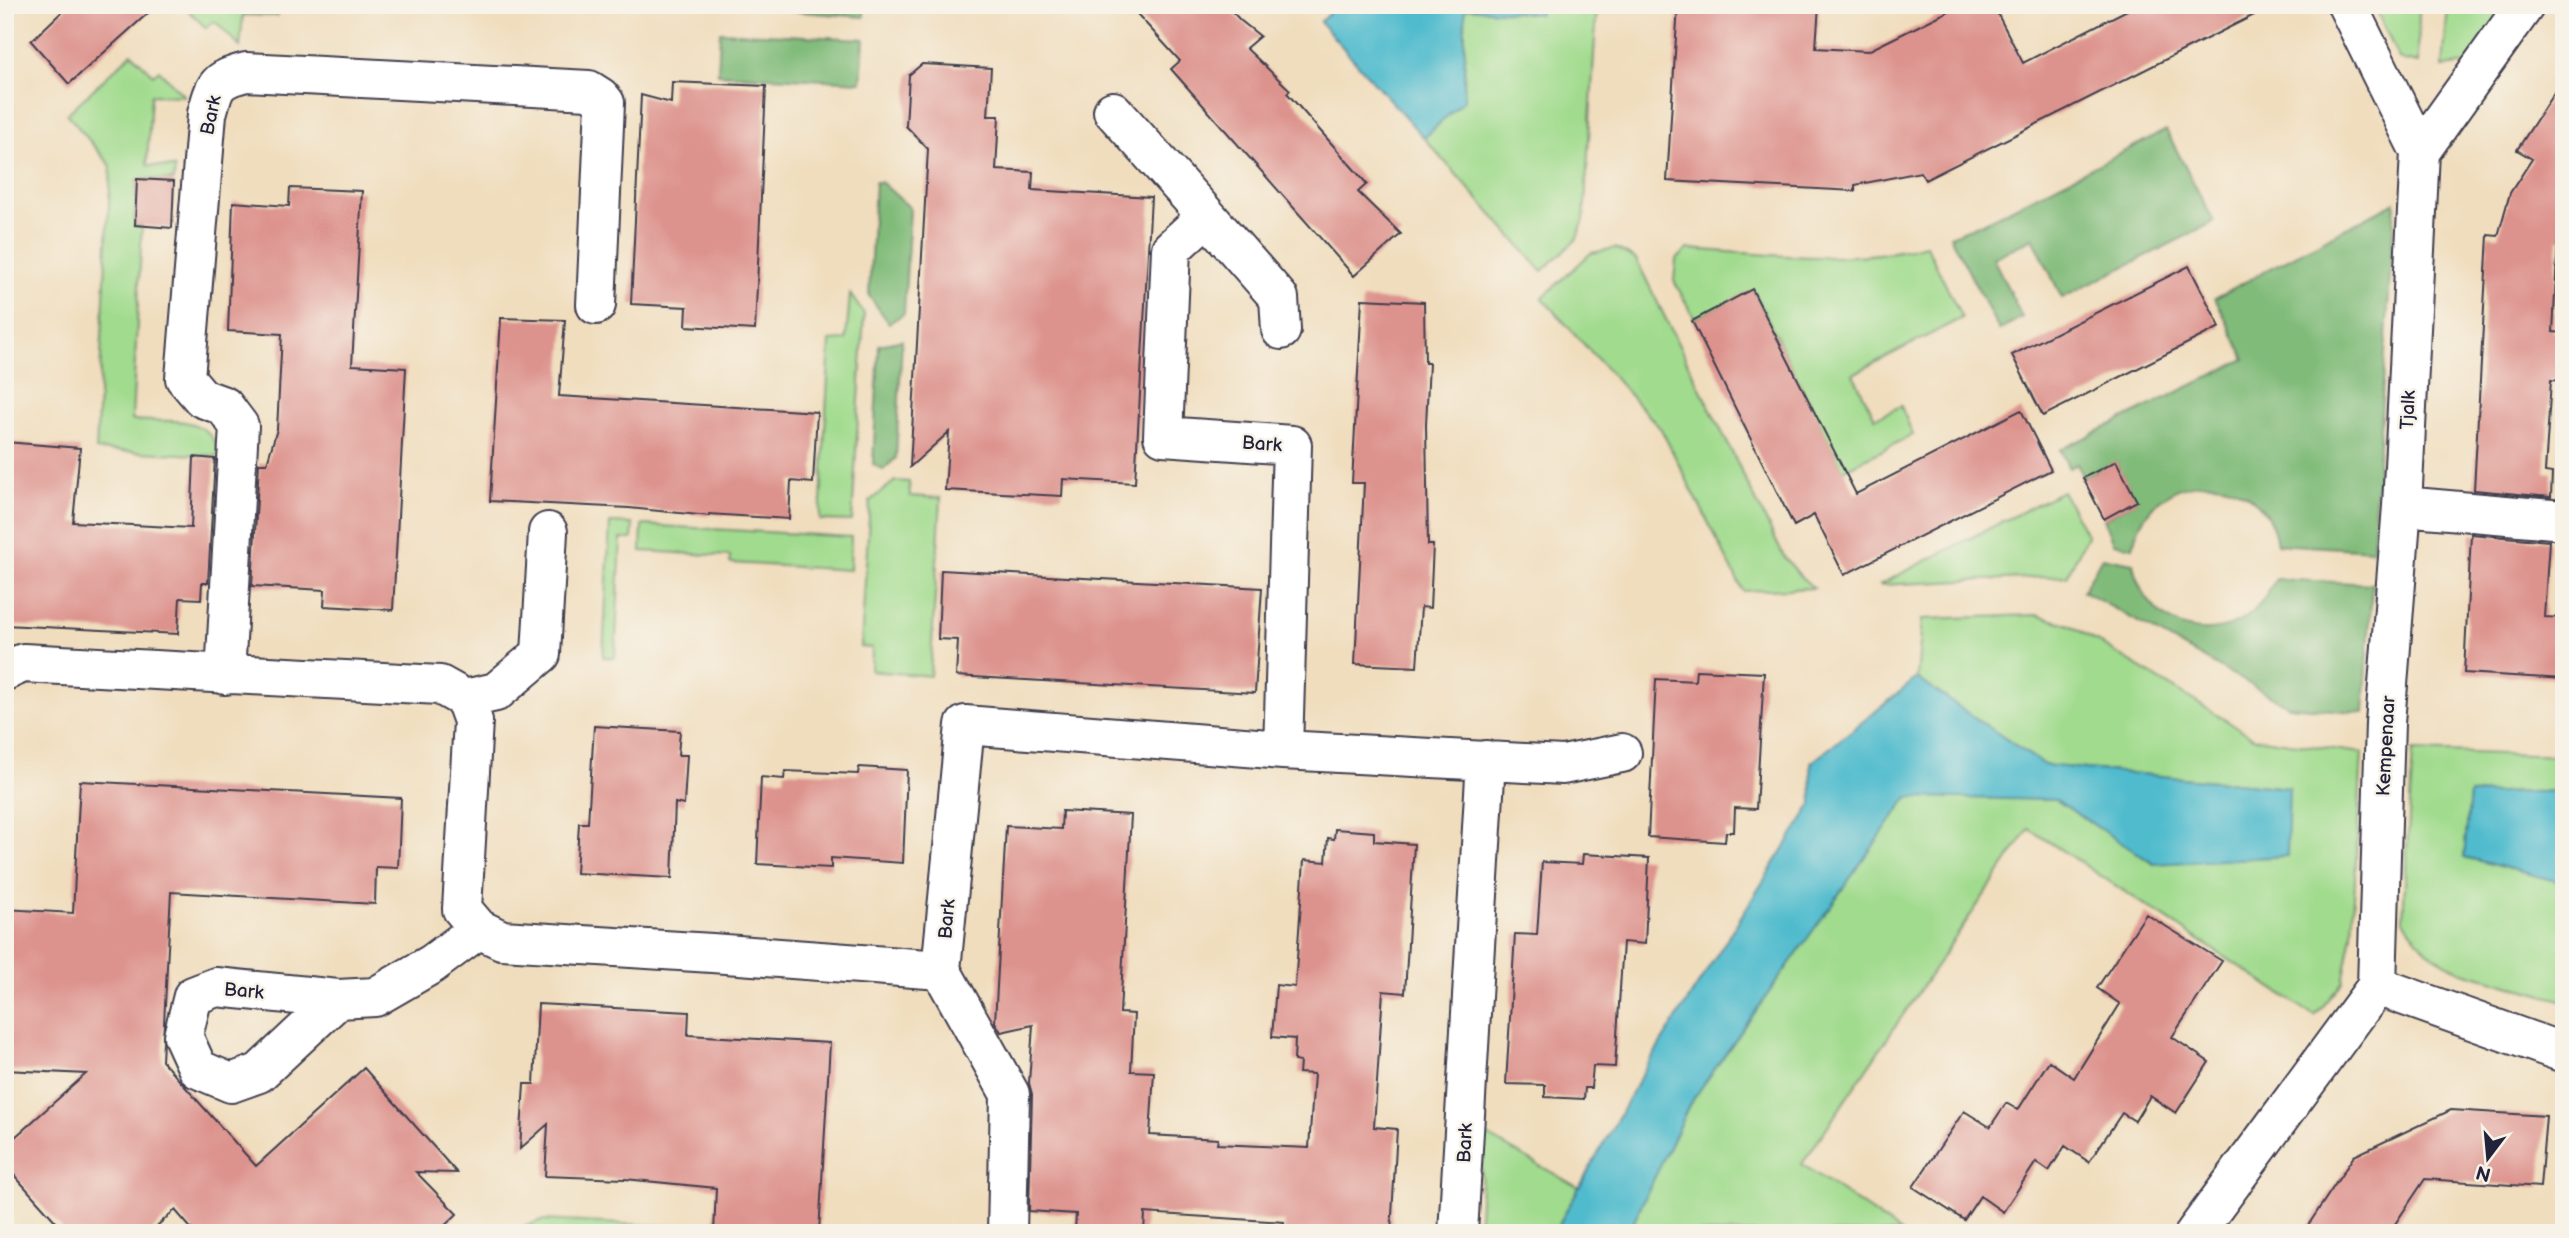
<svg xmlns="http://www.w3.org/2000/svg" width="2569" height="1238" font-family="'Balsamiq Sans',sans-serif">
  <style>
    .green { fill: #a1db8e; stroke: #627e64; stroke-width: 2 }
    .forest { fill: #80bb79; stroke: #516e5a; stroke-width: 2 }
    .water { fill: #50bbcd; stroke: #396e84; stroke-width: 2 }
    .building { fill: #dd938d }
    .lines { fill: none; stroke-linecap: round; stroke-linejoin: round }
    .minor-casing { stroke: #413e4e; stroke-width: 42 }
    .minor { stroke: #fff; stroke-width: 38 }
    .labels { text-anchor: middle; stroke-width: 5; stroke-linejoin: round; paint-order: stroke }
    .street-label { font-size: 19px; fill: #22223b; stroke: #f7f3e8 }
  </style>
  <rect width="100%" height="100%" fill="#f7f3e8"/>
  <filter id="ink" filterUnits="userSpaceOnUse"><feTurbulence type="fractalNoise" baseFrequency=".0143" numOctaves="2"/><feDisplacementMap in="SourceGraphic" scale="14" xChannelSelector="R" yChannelSelector="G"/><feConvolveMatrix kernelMatrix="1 2 1 2 8 2 1 2 1" color-interpolation-filters="sRGB"/></filter>
  <filter id="wash" filterUnits="userSpaceOnUse"><feTurbulence type="fractalNoise" baseFrequency=".00686" numOctaves="4" result="noise"/><feDisplacementMap in="SourceGraphic" scale="28" xChannelSelector="R" yChannelSelector="G"/><feGaussianBlur stdDeviation="1.57" result="paint"/><feColorMatrix in="noise" values="0 0 0 0 0 0 0 0 0 0 0 0 0 0 0 0 0 1.4 0 .05"/><feComposite in="paint" operator="in"/></filter>
  <g filter="url(#wash)">
    <rect width="100%" height="100%" fill="#f0ddbd"/>
    <path class="green" d="M 189,5 L 278,5 L 277,16 L 243,15 L 240,47 L 216,22 L 212,22 L 206,28 L 186,8 Z
      M 1540,5 L 1597,5 L 1584,220 L 1576,240 L 1542,271 L 1424,138 L 1464,100 L 1465,8 L 1539,14 Z
      M 2374,5 L 2419,5 L 2418,63 L 2399,59 Z
      M 2448,5 L 2508,5 L 2468,64 L 2443,67 Z
      M 132,53 L 153,75 L 159,70 L 184,96 L 151,95 L 147,165 L 175,168 L 174,180 L 137,179 L 134,226 L 142,226 L 132,420 C 169,424 207,410 221,456 L 96,450 L 111,166 L 67,114 Z
      M 1926,245 L 1962,318 L 1853,374 L 1875,418 L 1901,406 L 1913,435 L 1843,470 L 1753,290 L 1695,319 L 1674,281 L 1676,260 L 1688,249 C 1767,254 1849,266 1926,245 Z
      M 1616,248 L 1636,259 L 1783,555 L 1800,576 L 1814,588 L 1743,591 L 1661,429 L 1542,298 L 1591,253 Z
      M 850,294 L 864,314 L 852,521 L 820,520 L 830,341 L 846,340 Z
      M 895,481 L 909,482 L 910,496 L 941,498 L 930,676 L 871,671 L 872,648 L 861,647 L 870,501 Z
      M 2062,491 L 2087,536 L 2067,576 L 1879,585 Z
      M 610,523 L 633,524 L 632,539 L 621,539 L 615,658 L 603,657 Z
      M 642,525 L 851,537 L 850,570 L 730,563 L 730,556 L 641,551 Z
      M 2036,615 L 2070,625 L 2255,738 L 2362,753 L 2352,934 L 2343,982 L 2315,1016 L 2029,829 L 1802,1164 L 1902,1233 L 1628,1233 L 1689,1105 L 1908,796 L 2056,800 L 2154,864 L 2288,788 L 2044,765 L 1917,678 L 1922,619 Z
      M 2413,751 L 2564,756 L 2564,791 L 2470,794 L 2464,857 L 2564,883 L 2564,1001 L 2460,971 L 2426,951 L 2403,919 Z
      M 1484,1134 L 1579,1188 L 1554,1233 L 1478,1233 Z
      M 542,1220 L 683,1227 L 683,1233 L 507,1233 Z"/>
    <path class="forest" d="M 792,5 L 864,5 L 864,17 L 791,11 Z
      M 720,32 L 864,39 L 861,82 L 718,74 Z
      M 2166,130 L 2214,222 L 2062,298 L 2033,238 L 1993,258 L 2022,317 L 1999,330 L 1950,236 L 1981,224 Z
      M 875,182 L 881,182 L 910,208 L 904,314 L 889,323 L 869,296 Z
      M 2395,202 L 2372,550 L 2277,544 C 2264,463 2149,463 2133,547 L 2114,543 L 2104,519 L 2136,501 L 2116,462 L 2083,478 L 2077,463 L 2069,468 L 2060,450 L 2245,359 L 2215,298 Z
      M 902,340 L 896,458 L 883,470 L 873,464 L 879,345 Z
      M 2102,557 L 2133,563 C 2141,615 2193,648 2242,620 C 2258,611 2267,595 2276,579 L 2372,584 L 2364,713 L 2289,706 L 2083,591 Z"/>
    <path class="water" d="M 1337,5 L 1540,5 L 1540,14 L 1465,8 L 1464,100 L 1424,138 L 1320,22 Z
      M 1917,678 L 2044,765 L 2289,788 L 2287,856 L 2154,864 L 2056,800 L 1908,797 L 1689,1105 L 1628,1233 L 1554,1233 L 1646,1067 L 1812,804 L 1811,763 Z
      M 2564,791 L 2564,883 L 2464,857 L 2470,794 Z"/>
    <g id="blocks">
      <path class="building" d="M 69,5 L 157,5 L 69,84 L 31,41 Z
        M 1129,5 L 1226,5 L 1240,20 L 1260,36 L 1246,48 L 1290,90 L 1287,93 L 1367,184 L 1358,192 L 1401,234 L 1354,276 L 1171,69 L 1180,61 Z
        M 1678,5 L 1819,5 L 1816,48 L 1868,51 L 1961,5 L 1993,5 L 2023,63 L 2137,5 L 2274,5 L 1925,180 L 1920,172 L 1855,185 L 1855,191 L 1667,181 Z
        M 922,64 L 991,68 L 988,116 L 999,116 L 996,170 L 1033,172 L 1032,190 L 1151,197 L 1135,483 L 1063,479 L 1062,496 L 945,490 L 949,432 L 910,467 L 928,149 L 906,126 L 909,75 Z
        M 2564,77 L 2564,239 L 2558,239 L 2553,332 L 2564,333 L 2564,381 L 2551,380 L 2545,472 L 2552,473 L 2551,497 L 2474,490 L 2488,235 L 2498,236 L 2510,193 L 2532,159 L 2517,150 Z
        M 672,82 L 766,86 L 755,330 L 686,326 L 687,307 L 631,304 L 641,95 L 671,103 Z
        M 137,179 L 174,181 L 172,228 L 135,225 Z
        M 290,188 L 362,191 L 352,365 L 406,368 L 393,610 L 324,606 L 325,590 L 252,586 L 259,463 L 267,463 L 277,429 L 282,334 L 228,331 L 233,202 L 289,206 Z
        M 2189,266 L 2220,327 L 2043,416 L 2012,355 Z
        M 1752,289 L 1856,494 L 2021,410 L 2051,470 L 1844,575 L 1814,515 L 1794,526 L 1692,321 Z
        M 1362,299 L 1424,302 L 1425,363 L 1429,363 L 1426,425 L 1428,545 L 1433,545 L 1430,608 L 1421,607 L 1417,667 L 1355,664 L 1364,483 L 1352,483 Z
        M 501,318 L 565,320 L 559,396 L 817,412 L 813,483 L 791,481 L 789,519 L 709,514 L 709,516 L 629,508 L 490,501 Z
        M 5,442 L 80,448 L 73,522 L 191,528 L 194,457 L 215,459 L 208,583 L 202,583 L 201,599 L 180,598 L 178,634 L 5,625 Z
        M 2116,461 L 2137,501 L 2104,519 L 2083,478 Z
        M 2471,534 L 2549,541 L 2544,617 L 2564,618 L 2564,679 L 2464,673 Z
        M 941,570 L 1262,588 L 1255,693 L 956,676 L 958,640 L 938,639 Z
        M 1696,670 L 1764,673 L 1756,809 L 1735,808 L 1734,832 L 1726,832 L 1725,842 L 1648,837 L 1656,679 L 1695,681 Z
        M 594,726 L 680,731 L 678,755 L 687,755 L 684,805 L 675,803 L 672,878 L 576,873 L 579,823 L 588,823 Z
        M 859,767 L 907,770 L 903,863 L 831,858 L 831,868 L 757,864 L 761,777 L 784,779 L 785,771 L 858,774 Z
        M 80,781 L 401,798 L 398,868 L 376,867 L 375,904 L 171,892 L 162,1061 L 256,1166 L 364,1068 L 457,1173 L 416,1172 L 457,1214 L 437,1233 L 195,1233 L 175,1210 L 149,1233 L 66,1233 L 5,1165 L 5,1146 L 86,1074 L 5,1070 L 5,909 L 73,913 Z
        M 1062,811 L 1131,815 L 1120,1013 L 1134,1014 L 1131,1071 L 1154,1072 L 1150,1135 L 1218,1139 L 1217,1144 L 1309,1148 L 1314,1074 L 1299,1073 L 1300,1062 L 1294,1061 L 1295,1039 L 1272,1037 L 1276,985 L 1295,987 L 1304,860 L 1326,862 L 1328,838 L 1334,839 L 1335,829 L 1374,832 L 1374,841 L 1414,844 L 1405,993 L 1383,991 L 1374,1127 L 1397,1129 L 1391,1233 L 1283,1233 L 1284,1222 L 1145,1213 L 1144,1233 L 1111,1233 L 1075,1230 L 1076,1214 L 1029,1211 L 1032,1094 L 1029,1083 L 1033,1025 L 1001,1032 L 995,1022 L 1006,826 L 1061,829 Z
        M 1583,854 L 1649,858 L 1645,944 L 1623,942 L 1615,1067 L 1593,1066 L 1591,1088 L 1585,1088 L 1584,1099 L 1545,1097 L 1545,1085 L 1506,1084 L 1515,934 L 1537,935 L 1542,862 L 1582,864 Z
        M 2146,914 L 2222,961 L 2172,1037 L 2209,1062 L 2176,1113 L 2150,1096 L 2135,1121 L 2122,1113 L 2089,1162 L 2065,1146 L 2049,1171 L 2036,1162 L 2003,1212 L 1980,1196 L 1964,1220 L 1913,1187 L 1964,1111 L 1990,1127 L 2006,1103 L 2018,1110 L 2049,1061 L 2074,1078 L 2120,1004 L 2097,988 Z
        M 538,1004 L 689,1012 L 688,1035 L 830,1043 L 819,1233 L 714,1233 L 716,1188 L 625,1179 L 545,1176 L 548,1124 L 520,1149 L 524,1084 L 534,1084 Z
        M 2451,1110 L 2546,1116 L 2540,1187 L 2425,1179 L 2389,1233 L 2303,1233 L 2354,1156 Z"/>
    </g>
  </g>
  <g filter="url(#ink)">
    <use href="#blocks" fill-opacity="0" stroke="#413e4e" stroke-width="2"/>
    <g class="lines">
      <defs>
        <path id="minor" d="M 1113,111 L 1207,216 L 1171,249 L 1163,436 L 1292,445 L 1283,750
          M 2420,152 L 2525,5
          M 1207,216 L 1279,298 L 1281,330
          M 2402,506 L 2564,520
          M 5,671 L 23,663 L 440,685 L 465,699 L 473,721 L 462,909 L 479,929
          M 225,675 L 239,426 L 224,406 L 202,398 L 185,378 L 207,114 C 215,84 216,80 246,72 L 589,90 L 600,97 L 605,103 L 596,305
          M 465,699 L 496,692 L 541,654 L 548,532
          M 2377,986 L 2564,1053
          M 338,999 L 216,987 L 193,996 L 183,1036 L 198,1069 L 231,1083 L 259,1073 L 338,999 L 375,997 L 432,964 L 479,929 L 502,940 L 712,953 L 941,970
          M 1007,1233 L 1010,1094 L 941,970 L 965,725 L 1283,750 L 1563,765 L 1622,753
          M 1458,1233 L 1486,760
          M 2195,1233 L 2377,986 L 2385,723 L 2402,506 L 2420,152 L 2347,5"/>
      </defs>
      <use href="#minor" class="minor-casing"/>
      <use href="#minor" class="minor"/>
    </g>
  </g>
  <g class="labels">
    <g class="street-label">
      <text transform="translate(210 115) rotate(-78)" y="7">Bark</text>
      <text transform="translate(2407 410) rotate(-87)" y="7">Tjalk</text>
      <text transform="translate(1262 443) rotate(4)" y="7">Bark</text>
      <text transform="translate(2385 746) rotate(-87)" y="7">Kempenaar</text>
      <text transform="translate(946 919) rotate(-85)" y="7">Bark</text>
      <text transform="translate(244 990) rotate(5)" y="7">Bark</text>
      <text transform="translate(1464 1143) rotate(-87)" y="7">Bark</text>
    </g>
  </g>
  <rect width="2569" height="1238" fill="none" stroke="#f7f3e8" stroke-width="28"/>
  <g transform="translate(2488 1158) rotate(196)" stroke="#f7f3e8" stroke-width="5" paint-order="stroke">
  <path d="M0-5L12 26L0 18L-12 26Z" fill="#22223b"/>
  <text y="-10" font-size="19" font-weight="bold" text-anchor="middle" fill="#22223b">N</text>
  </g>
</svg>
